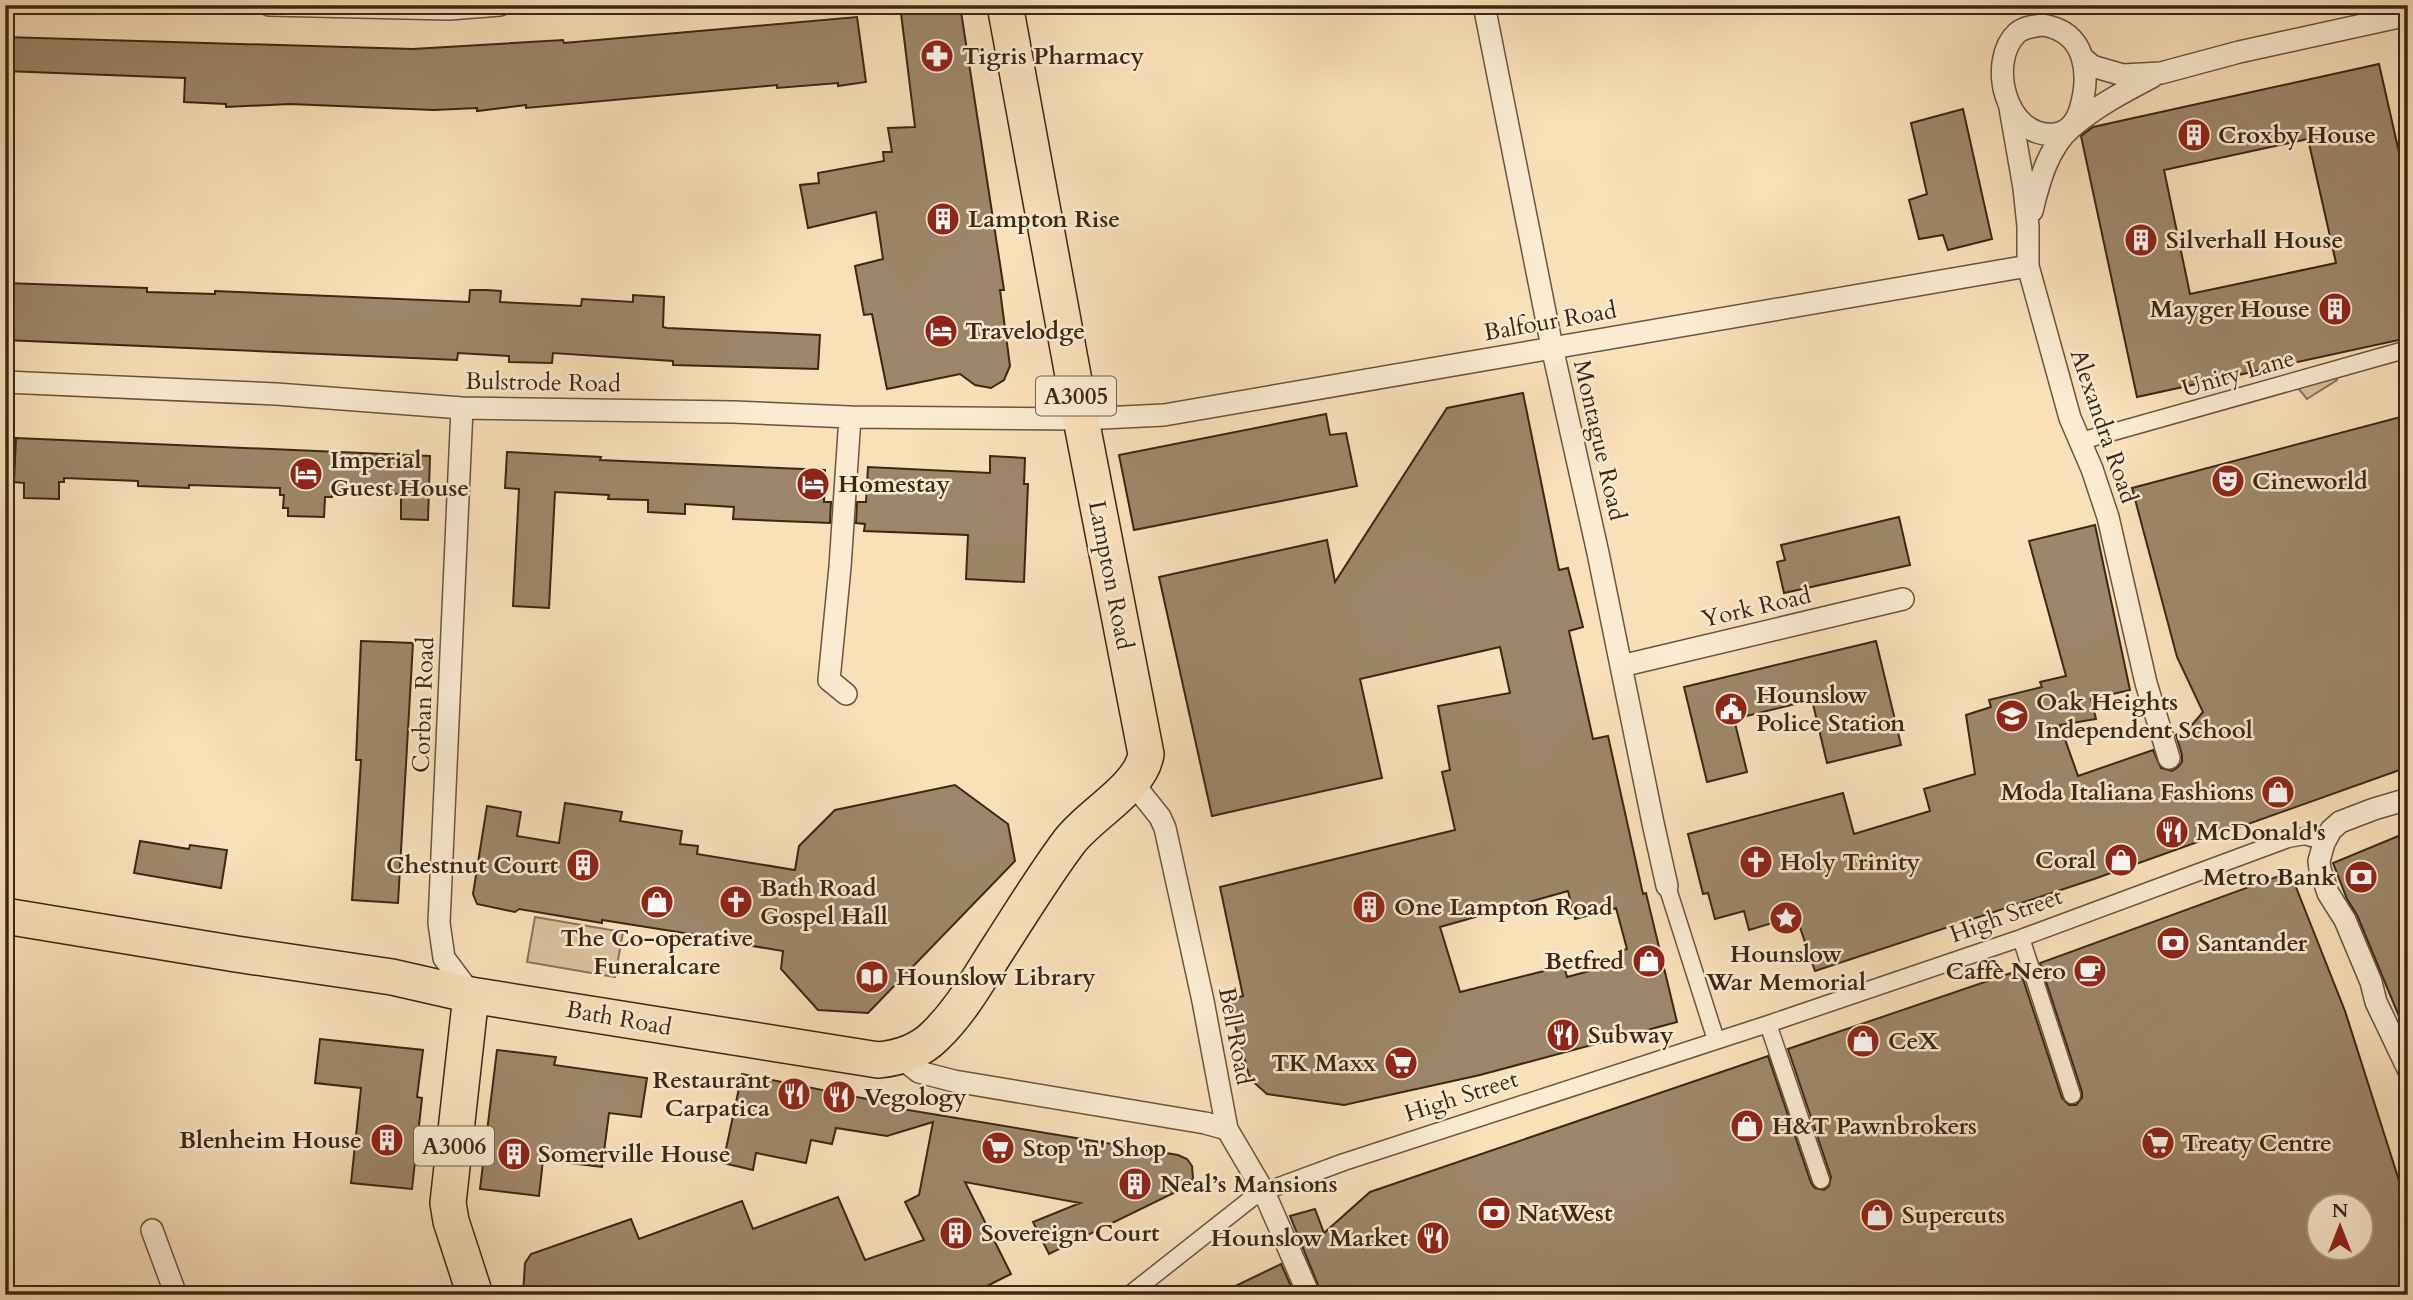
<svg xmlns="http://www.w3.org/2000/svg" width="2413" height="1300" font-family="Cardo,serif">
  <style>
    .green { fill: #d8c19d; stroke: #8a7458; stroke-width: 2 }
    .building { fill: #9d876a; stroke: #3b2714; stroke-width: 2; fill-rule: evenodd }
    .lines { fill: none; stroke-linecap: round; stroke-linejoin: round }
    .pedestrian-casing { stroke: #6a553d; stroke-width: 19 }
    .minor-casing { stroke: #6a553d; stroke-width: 24 }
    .primary-casing { stroke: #3b2714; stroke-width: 38 }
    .pedestrian { stroke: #faebd2; stroke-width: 16 }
    .minor { stroke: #faebd2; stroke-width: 21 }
    .primary { stroke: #f8e0b9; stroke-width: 35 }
    .labels { text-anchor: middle; stroke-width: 5; stroke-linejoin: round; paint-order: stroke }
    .shield { fill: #faebd2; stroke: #74624d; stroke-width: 2 }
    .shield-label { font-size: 23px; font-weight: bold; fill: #3b2714 }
    .poi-label { font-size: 24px; font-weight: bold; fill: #3b2714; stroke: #faebd2; text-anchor: start }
    .street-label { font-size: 24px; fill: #3b2714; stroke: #faebd2 }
  </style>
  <rect width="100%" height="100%" fill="#f8e0b9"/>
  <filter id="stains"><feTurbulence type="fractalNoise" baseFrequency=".00286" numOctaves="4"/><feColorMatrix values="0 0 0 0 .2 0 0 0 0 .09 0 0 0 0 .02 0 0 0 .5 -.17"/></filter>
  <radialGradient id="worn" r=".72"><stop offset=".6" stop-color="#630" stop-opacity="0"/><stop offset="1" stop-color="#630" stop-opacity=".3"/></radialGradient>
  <path class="green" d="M 2336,377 L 2337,380 L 2307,399 L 2298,388 Z
    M 535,917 L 623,932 L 615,977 L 527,962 Z"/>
  <path class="building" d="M 900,5 L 960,5 L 1004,290 L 1000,290 L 1010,366 L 1004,380 L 991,388 L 975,385 L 960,374 L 887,389 L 872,314 L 864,315 L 855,266 L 883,259 L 876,212 L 808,228 L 800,185 L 819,183 L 818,173 L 884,161 L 883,152 L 892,152 L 888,128 L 915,127 Z
    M 857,17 L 866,82 L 838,86 L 838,83 L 777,88 L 777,85 L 526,108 L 526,105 L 477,111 L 477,108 L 434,110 L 290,104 L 226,107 L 226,104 L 184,102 L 185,78 L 5,71 L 5,37 L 413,49 L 563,40 L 564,43 Z
    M 2379,64 L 2408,192 L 2408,338 L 2137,397 L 2081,136 L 2093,127 ZM 2308,139 L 2336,263 L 2190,294 L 2164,170 Z
    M 1963,109 L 1992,239 L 1948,250 L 1943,235 L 1919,239 L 1909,200 L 1927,194 L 1911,123 Z
    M 5,283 L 147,288 L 147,292 L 215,294 L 215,291 L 469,302 L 470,290 L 486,290 L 501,291 L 500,302 L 581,306 L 582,299 L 633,302 L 633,295 L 664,297 L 663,327 L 667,328 L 820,335 L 818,369 L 673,365 L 673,361 L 553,353 L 552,363 L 509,362 L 509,356 L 458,353 L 457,360 L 5,340 Z
    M 1523,393 L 1559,570 L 1568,568 L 1583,627 L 1569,631 L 1593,739 L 1608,736 L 1643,894 L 1646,893 L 1677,1022 L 1480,1075 L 1344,1105 L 1267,1094 L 1250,1079 L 1228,1000 L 1243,996 L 1220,887 L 1455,830 L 1442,772 L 1450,770 L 1438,706 L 1510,693 L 1500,647 L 1360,679 L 1382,778 L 1212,816 L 1159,577 L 1327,540 L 1335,582 L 1447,408 ZM 1568,891 L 1575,919 L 1616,908 L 1627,949 L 1620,951 L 1623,962 L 1567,977 L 1564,966 L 1460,992 L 1440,927 Z
    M 1326,414 L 1330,435 L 1346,433 L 1357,486 L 1134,530 L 1119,455 Z
    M 2408,415 L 2408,767 L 2094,879 L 1815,971 L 1796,916 L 1749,930 L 1744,911 L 1715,919 L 1708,893 L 1703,894 L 1688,834 L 1843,793 L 1854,834 L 1930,811 L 1924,789 L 1975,774 L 1966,715 L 1991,707 L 1989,700 L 2042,687 L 2040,682 L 2066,676 L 2029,541 L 2095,525 L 2130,690 L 2091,699 L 2096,719 L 2060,725 L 2078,776 L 2153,750 L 2161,768 L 2172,771 L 2178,767 L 2182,762 L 2182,755 L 2176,735 L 2191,726 L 2203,712 L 2177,657 L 2132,488 Z
    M 16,438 L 430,456 L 428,520 L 401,519 L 401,494 L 332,491 L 332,497 L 325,497 L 324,517 L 288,516 L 288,508 L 283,508 L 284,495 L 280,495 L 280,488 L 189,485 L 189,488 L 138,486 L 138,481 L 64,478 L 64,482 L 59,482 L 59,499 L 24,498 L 24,483 L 14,482 Z
    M 507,452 L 601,457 L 600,460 L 825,470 L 824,502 L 831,502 L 830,523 L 733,519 L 734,507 L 685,504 L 685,514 L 648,512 L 648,500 L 608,499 L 609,495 L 555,492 L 549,608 L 513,606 L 519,489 L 505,488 Z
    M 990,456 L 1025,458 L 1024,484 L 1028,484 L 1024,582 L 966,579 L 968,535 L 864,531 L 865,524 L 856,523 L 857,502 L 866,502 L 868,467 L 990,473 Z
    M 1899,517 L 1910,565 L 1784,593 L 1777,562 L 1785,560 L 1781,545 Z
    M 361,641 L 413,643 L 398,903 L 352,900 L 361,760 L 356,760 Z
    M 1876,641 L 1901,745 L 1827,763 L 1812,700 L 1734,719 L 1747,772 L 1707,782 L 1684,687 Z
    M 955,785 L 1008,824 L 1015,861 L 868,1013 L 818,1010 L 781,969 L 783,951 L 710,939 L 710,937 L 602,920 L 602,923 L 519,909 L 515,912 L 477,904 L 473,894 L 487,806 L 521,812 L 517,836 L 559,843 L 565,803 L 622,812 L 620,821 L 682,831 L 680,844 L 698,846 L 697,854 L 795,870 L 799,846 L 835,810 Z
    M 2408,832 L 2408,1038 L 2357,915 L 2347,899 L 2333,863 Z
    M 140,841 L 189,849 L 190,845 L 227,850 L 221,888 L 134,873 Z
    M 2290,872 L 2345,1011 L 2403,1193 L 2408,1192 L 2408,1295 L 1322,1295 L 1290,1216 L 1315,1209 L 1324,1233 L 1370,1192 L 1768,1056 L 1811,1183 L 1815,1188 L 1824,1190 L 1829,1186 L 1831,1177 L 1788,1049 L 2020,970 L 2062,1098 L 2069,1105 L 2076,1105 L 2082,1098 L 2082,1092 L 2040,963 ZM 2319,1206 L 2361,1206 L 2361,1248 L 2319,1248 Z
    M 320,1039 L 423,1050 L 417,1097 L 422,1098 L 412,1189 L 351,1183 L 361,1088 L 315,1083 Z
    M 497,1050 L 556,1057 L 554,1065 L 647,1078 L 641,1117 L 609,1113 L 602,1167 L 543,1160 L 539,1196 L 480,1189 Z
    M 742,1074 L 897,1105 L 896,1108 L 1178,1155 L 1187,1159 L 1192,1166 L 1193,1178 L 1188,1186 L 1049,1254 L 1033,1222 L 1080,1203 L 965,1182 L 1011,1274 L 969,1295 L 523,1295 L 525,1263 L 531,1254 L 631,1219 L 639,1239 L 742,1201 L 753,1229 L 838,1197 L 865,1260 L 924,1240 L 905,1202 L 919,1195 L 933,1122 L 887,1136 L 836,1128 L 832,1144 L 811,1140 L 806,1163 L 756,1153 L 753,1170 L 723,1163 Z
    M 1281,1264 L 1295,1295 L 1217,1295 Z"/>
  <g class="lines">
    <defs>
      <path id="pedestrian" d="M 2081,441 L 2408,349
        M 1667,886 L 1716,1040
        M 2021,938 L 2072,1095
        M 1768,1024 L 1821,1180
        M 1129,1295 L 1252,1198 L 1271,1189 L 1344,1162 L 1768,1024 L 2021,938 L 2288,839 L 2305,836 L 2311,838"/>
      <path id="minor" d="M 269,5 L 449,9 L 500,5
        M 1484,5 L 1552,347 L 1598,553 L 1653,823 L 1667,886
        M 2043,25 C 2086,32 2091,73 2080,110 C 2076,122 2069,132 2055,134 C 2005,139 1987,61 2017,33 C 2024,27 2034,26 2043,25 Z
        M 2083,58 L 2092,66 L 2123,75 L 2161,73 L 2239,52 L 2408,15
        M 2010,108 L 2024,188 L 2028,226 L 2028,266 L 2070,418 L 2092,469 L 2108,517 L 2146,683 L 2169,758
        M 2032,211 C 2039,182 2048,147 2072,127 C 2095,107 2125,91 2152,77
        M 5,382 L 276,394 L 462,408 L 733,412 L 850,417 L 1081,419 L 1164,415 L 2028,266
        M 462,408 L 439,923 L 444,958 L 471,994
        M 1621,666 L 1903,599
        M 846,694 L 829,680 L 840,567 L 850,417
        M 1132,782 L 1160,817 L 1165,828 L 1203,1001 L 1227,1129 L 1264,1192 L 1309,1295
        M 2408,799 L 2374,809 L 2340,822 L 2331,830 L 2324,843 L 2319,861 L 2320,869 L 2328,893 L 2345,920 L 2371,982 L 2376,1002 L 2408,1069
        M 901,1058 L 919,1072 L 954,1081 L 1205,1123 L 1227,1129
        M 152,1230 L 176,1295"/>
      <path id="primary" d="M 5,916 L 236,954 L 392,977 L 471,995 L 878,1060 C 900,1058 919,1052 935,1036 C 963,1009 980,976 1001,944 C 1023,910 1045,874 1069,842 C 1090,814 1141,788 1146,754 L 1081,419 L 1005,5
        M 471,995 L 448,1203 L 451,1221 L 475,1295"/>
    </defs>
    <use href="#pedestrian" class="pedestrian-casing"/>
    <use href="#minor" class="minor-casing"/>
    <use href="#primary" class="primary-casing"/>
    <use href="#pedestrian" class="pedestrian"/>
    <use href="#minor" class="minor"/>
    <use href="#primary" class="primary"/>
  </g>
  <defs>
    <symbol id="pharmacy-disc" viewBox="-11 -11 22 22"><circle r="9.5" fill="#8f2418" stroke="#faebd2"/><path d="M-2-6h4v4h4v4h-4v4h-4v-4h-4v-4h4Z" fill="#fff"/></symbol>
    <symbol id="building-disc" viewBox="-11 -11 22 22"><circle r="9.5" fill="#8f2418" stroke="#faebd2"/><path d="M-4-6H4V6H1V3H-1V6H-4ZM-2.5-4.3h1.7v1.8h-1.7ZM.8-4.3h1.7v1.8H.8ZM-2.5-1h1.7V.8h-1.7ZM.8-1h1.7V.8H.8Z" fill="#fff"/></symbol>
    <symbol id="hotel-disc" viewBox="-11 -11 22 22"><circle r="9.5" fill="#8f2418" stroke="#faebd2"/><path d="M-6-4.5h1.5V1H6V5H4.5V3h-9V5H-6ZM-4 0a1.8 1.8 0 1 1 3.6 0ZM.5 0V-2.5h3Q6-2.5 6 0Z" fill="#fff"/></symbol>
    <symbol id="theatre-disc" viewBox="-11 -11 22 22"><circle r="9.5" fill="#8f2418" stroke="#faebd2"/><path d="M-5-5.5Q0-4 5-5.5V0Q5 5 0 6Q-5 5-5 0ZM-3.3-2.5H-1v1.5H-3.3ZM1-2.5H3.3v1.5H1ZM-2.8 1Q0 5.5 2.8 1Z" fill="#fff"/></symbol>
    <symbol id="civic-disc" viewBox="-11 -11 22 22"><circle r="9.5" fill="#8f2418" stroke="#faebd2"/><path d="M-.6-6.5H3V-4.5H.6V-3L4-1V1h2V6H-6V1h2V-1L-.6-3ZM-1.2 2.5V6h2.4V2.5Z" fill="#fff"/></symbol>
    <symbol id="school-disc" viewBox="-11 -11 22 22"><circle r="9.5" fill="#8f2418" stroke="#faebd2"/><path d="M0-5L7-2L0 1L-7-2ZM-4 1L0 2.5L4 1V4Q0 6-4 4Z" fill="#fff"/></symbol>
    <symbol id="shop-disc" viewBox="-11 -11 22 22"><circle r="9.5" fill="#8f2418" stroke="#faebd2"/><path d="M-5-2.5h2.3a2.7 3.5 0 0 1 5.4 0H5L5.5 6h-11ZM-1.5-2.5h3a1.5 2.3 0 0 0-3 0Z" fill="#fff"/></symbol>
    <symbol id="restaurant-disc" viewBox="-11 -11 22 22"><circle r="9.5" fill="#8f2418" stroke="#faebd2"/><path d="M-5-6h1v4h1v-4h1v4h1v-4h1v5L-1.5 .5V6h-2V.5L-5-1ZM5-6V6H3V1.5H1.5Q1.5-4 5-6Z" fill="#fff"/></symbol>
    <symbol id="church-disc" viewBox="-11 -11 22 22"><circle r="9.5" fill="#8f2418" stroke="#faebd2"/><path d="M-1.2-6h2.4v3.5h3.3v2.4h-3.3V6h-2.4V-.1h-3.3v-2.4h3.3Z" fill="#fff"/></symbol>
    <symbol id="bank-disc" viewBox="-11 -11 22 22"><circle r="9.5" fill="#8f2418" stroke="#faebd2"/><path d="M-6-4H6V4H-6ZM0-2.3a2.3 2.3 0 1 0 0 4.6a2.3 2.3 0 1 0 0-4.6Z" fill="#fff"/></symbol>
    <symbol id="sight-disc" viewBox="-11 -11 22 22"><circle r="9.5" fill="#8f2418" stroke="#faebd2"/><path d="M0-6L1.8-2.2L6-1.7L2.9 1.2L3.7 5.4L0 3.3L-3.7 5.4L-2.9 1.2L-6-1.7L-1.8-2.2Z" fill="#fff"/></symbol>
    <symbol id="cafe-disc" viewBox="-11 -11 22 22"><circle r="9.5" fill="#8f2418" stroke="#faebd2"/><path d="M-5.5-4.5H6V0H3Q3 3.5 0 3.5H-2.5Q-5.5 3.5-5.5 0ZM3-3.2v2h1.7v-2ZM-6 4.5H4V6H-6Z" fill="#fff"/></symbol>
    <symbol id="library-disc" viewBox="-11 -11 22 22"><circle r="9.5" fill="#8f2418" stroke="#faebd2"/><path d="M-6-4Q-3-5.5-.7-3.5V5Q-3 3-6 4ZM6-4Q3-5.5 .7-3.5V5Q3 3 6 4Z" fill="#fff"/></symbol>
    <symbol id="supermarket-disc" viewBox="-11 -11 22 22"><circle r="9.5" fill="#8f2418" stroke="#faebd2"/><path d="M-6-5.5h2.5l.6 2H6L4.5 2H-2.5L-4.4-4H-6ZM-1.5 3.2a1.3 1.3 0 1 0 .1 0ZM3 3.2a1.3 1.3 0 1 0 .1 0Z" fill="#fff"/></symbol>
  </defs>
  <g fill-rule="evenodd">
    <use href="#pharmacy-disc" x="918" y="37" width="38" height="38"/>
    <use href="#building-disc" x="2175" y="116" width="38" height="38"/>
    <use href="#building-disc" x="924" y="200" width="38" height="38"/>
    <use href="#building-disc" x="2122" y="221" width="38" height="38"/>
    <use href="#building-disc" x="2316" y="290" width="38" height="38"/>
    <use href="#hotel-disc" x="922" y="312" width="38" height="38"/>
    <use href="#hotel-disc" x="287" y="455" width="38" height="38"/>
    <use href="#theatre-disc" x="2209" y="462" width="38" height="38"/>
    <use href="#hotel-disc" x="794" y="465" width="38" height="38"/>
    <use href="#civic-disc" x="1712" y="690" width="38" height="38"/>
    <use href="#school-disc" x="1993" y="697" width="38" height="38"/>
    <use href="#shop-disc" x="2259" y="773" width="38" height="38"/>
    <use href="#restaurant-disc" x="2153" y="813" width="38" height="38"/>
    <use href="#shop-disc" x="2102" y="841" width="38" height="38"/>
    <use href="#church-disc" x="1737" y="843" width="38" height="38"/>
    <use href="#building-disc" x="564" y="846" width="38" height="38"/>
    <use href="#bank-disc" x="2342" y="858" width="38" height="38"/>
    <use href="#shop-disc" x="638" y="883" width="38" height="38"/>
    <use href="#church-disc" x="717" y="883" width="38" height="38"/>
    <use href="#building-disc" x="1350" y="888" width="38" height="38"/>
    <use href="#sight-disc" x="1767" y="899" width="38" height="38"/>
    <use href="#bank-disc" x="2154" y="924" width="38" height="38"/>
    <use href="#shop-disc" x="1630" y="942" width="38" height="38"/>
    <use href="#cafe-disc" x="2071" y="952" width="38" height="38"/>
    <use href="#library-disc" x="853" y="958" width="38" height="38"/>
    <use href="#restaurant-disc" x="1544" y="1016" width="38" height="38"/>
    <use href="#shop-disc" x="1844" y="1022" width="38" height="38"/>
    <use href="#supermarket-disc" x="1382" y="1044" width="38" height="38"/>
    <use href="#restaurant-disc" x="775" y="1075" width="38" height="38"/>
    <use href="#restaurant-disc" x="820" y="1078" width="38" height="38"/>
    <use href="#shop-disc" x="1728" y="1107" width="38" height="38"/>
    <use href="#building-disc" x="368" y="1121" width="38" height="38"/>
    <use href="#supermarket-disc" x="2139" y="1124" width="38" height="38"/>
    <use href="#supermarket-disc" x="979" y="1129" width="38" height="38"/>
    <use href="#building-disc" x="495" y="1135" width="38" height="38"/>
    <use href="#building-disc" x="1116" y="1165" width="38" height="38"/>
    <use href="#bank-disc" x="1475" y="1194" width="38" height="38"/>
    <use href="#shop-disc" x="1858" y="1196" width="38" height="38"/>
    <use href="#building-disc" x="937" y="1214" width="38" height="38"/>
    <use href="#restaurant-disc" x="1414" y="1219" width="38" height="38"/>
  </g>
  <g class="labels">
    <g class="shield">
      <rect x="1036" y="376.5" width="80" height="39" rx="5"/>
      <rect x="414" y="1126.5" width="80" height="39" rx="5"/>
    </g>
    <g class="shield-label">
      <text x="1076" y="404">A3005</text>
      <text x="454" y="1154">A3006</text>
    </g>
    <g class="poi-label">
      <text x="962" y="64">Tigris Pharmacy</text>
      <text x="2218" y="143">Croxby House</text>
      <text x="968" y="227">Lampton Rise</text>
      <text x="2166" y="248">Silverhall House</text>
      <text x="2310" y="317" text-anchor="end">Mayger House</text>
      <text x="965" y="339">Travelodge</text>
      <text x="330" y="468">Imperial<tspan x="330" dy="28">Guest House</tspan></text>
      <text x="2252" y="489">Cineworld</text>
      <text x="838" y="492">Homestay</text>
      <text x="1756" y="703">Hounslow<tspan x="1756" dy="28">Police Station</tspan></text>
      <text x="2036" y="710">Oak Heights<tspan x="2036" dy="28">Independent School</tspan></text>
      <text x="2254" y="800" text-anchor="end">Moda Italiana Fashions</text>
      <text x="2196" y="840">McDonald's</text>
      <text x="2096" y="868" text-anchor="end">Coral</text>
      <text x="1780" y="870">Holy Trinity</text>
      <text x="558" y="873" text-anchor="end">Chestnut Court</text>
      <text x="2336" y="885" text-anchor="end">Metro Bank</text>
      <text x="760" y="896">Bath Road<tspan x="760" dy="28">Gospel Hall</tspan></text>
      <text x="1394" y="915">One Lampton Road</text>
      <text x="657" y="946" text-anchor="middle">The Co-operative<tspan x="657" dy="28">Funeralcare</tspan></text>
      <text x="2198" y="951">Santander</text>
      <text x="1786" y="962" text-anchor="middle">Hounslow<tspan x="1786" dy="28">War Memorial</tspan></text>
      <text x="1624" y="969" text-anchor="end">Betfred</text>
      <text x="2066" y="979" text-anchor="end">Caffè Nero</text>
      <text x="896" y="985">Hounslow Library</text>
      <text x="1588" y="1043">Subway</text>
      <text x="1888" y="1049">CeX</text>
      <text x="1376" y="1071" text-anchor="end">TK Maxx</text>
      <text x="770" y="1088" text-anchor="end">Restaurant<tspan x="770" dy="28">Carpatica</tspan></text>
      <text x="864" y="1105">Vegology</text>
      <text x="1772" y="1134">H&amp;T Pawnbrokers</text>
      <text x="362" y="1148" text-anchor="end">Blenheim House</text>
      <text x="2182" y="1151">Treaty Centre</text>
      <text x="1023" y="1156">Stop 'n' Shop</text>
      <text x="538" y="1162">Somerville House</text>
      <text x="1160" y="1192">Neal’s Mansions</text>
      <text x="1518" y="1221">NatWest</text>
      <text x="1902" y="1223">Supercuts</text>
      <text x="981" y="1241">Sovereign Court</text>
      <text x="1408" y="1246" text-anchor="end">Hounslow Market</text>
    </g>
    <g class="street-label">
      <text transform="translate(1550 321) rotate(-10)" y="8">Balfour Road</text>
      <text transform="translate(2238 373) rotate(-16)" y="8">Unity Lane</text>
      <text transform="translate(543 382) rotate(1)" y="8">Bulstrode Road</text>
      <text transform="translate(2104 426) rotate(71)" y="8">Alexandra Road</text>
      <text transform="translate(1600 440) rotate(77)" y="8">Montague Road</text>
      <text transform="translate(1111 575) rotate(79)" y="8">Lampton Road</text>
      <text transform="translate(1756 607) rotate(-13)" y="8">York Road</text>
      <text transform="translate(423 705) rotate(-88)" y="8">Corban Road</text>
      <text transform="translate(2006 915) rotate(-20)" y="8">High Street</text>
      <text transform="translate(619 1018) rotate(10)" y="8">Bath Road</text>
      <text transform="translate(1236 1036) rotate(79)" y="8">Bell Road</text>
      <text transform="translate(1461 1096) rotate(-18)" y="8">High Street</text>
    </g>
  </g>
  <rect width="2413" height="1300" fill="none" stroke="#f8e0b9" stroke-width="28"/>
  <rect x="7" y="7" width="2399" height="1286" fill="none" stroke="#3b2714" stroke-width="3.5"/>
  <rect x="14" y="14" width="2385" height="1272" fill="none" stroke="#3b2714" stroke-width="2"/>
  <g transform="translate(2340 1227)"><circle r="33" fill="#faebd2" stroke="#ae9d86" stroke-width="2"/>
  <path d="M0-5L12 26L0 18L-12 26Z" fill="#8f2418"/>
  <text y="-10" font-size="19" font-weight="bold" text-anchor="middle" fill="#3b2714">N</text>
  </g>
  <rect width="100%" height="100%" filter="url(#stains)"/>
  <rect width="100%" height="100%" fill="url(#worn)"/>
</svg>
